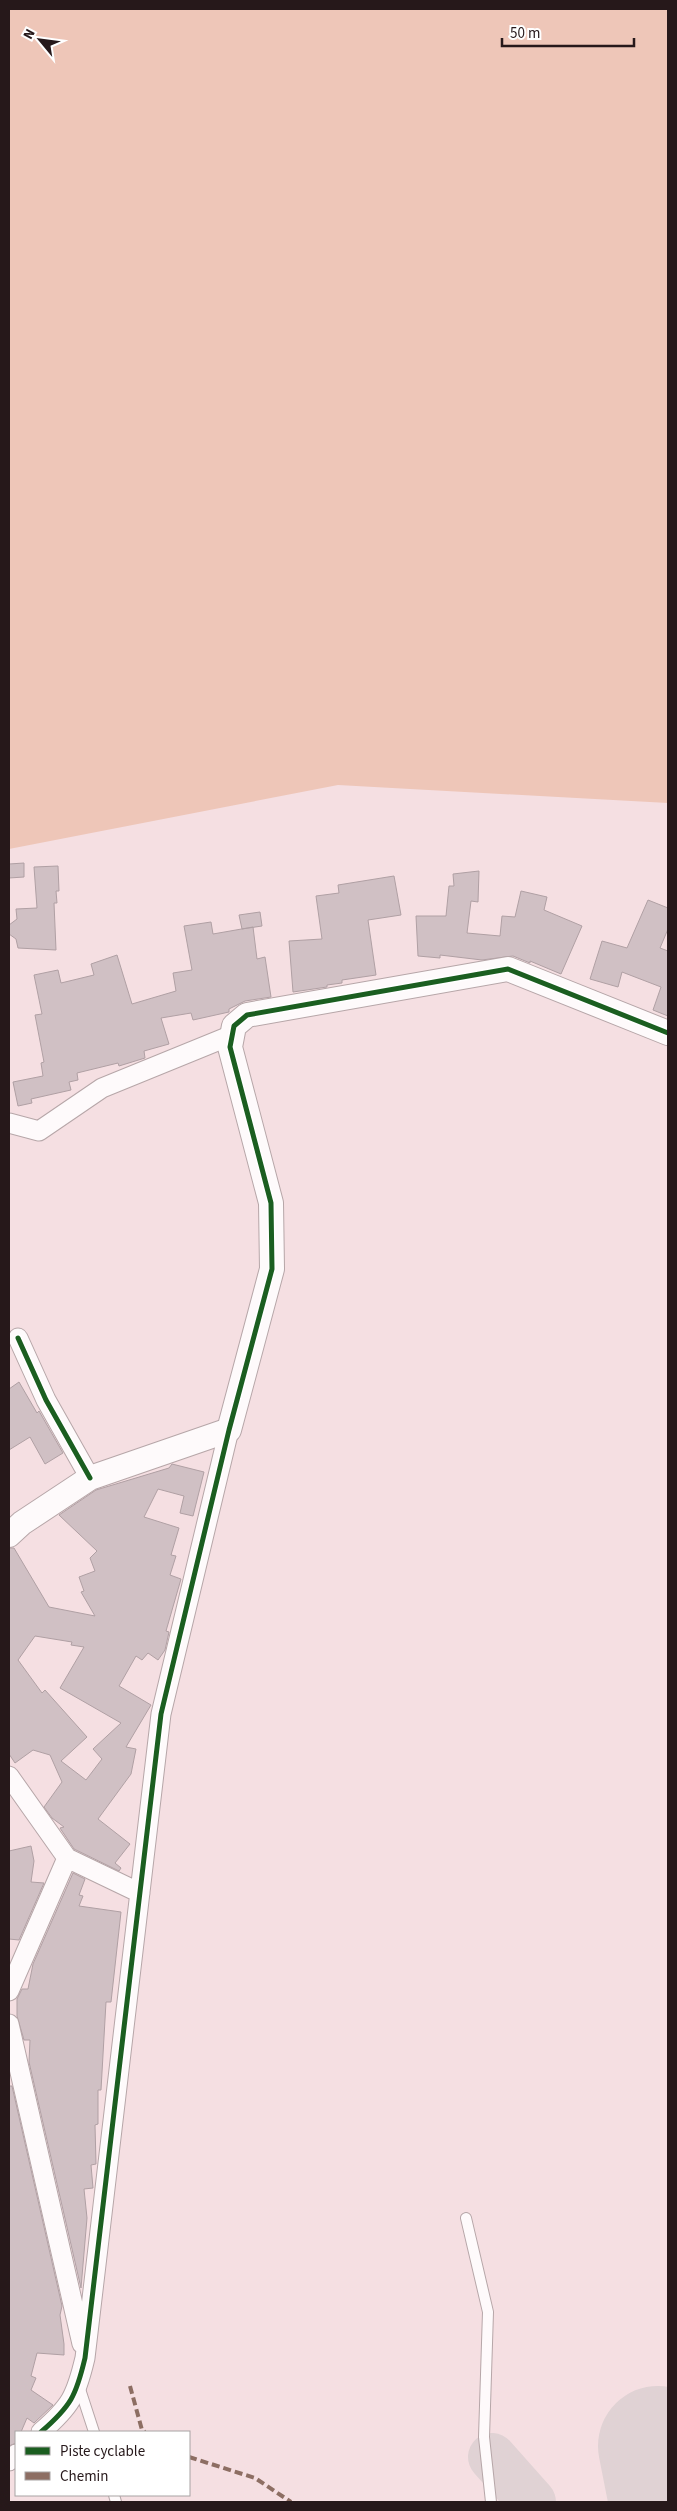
<svg xmlns="http://www.w3.org/2000/svg" width="677" height="2511" font-family="'Source Sans 3',sans-serif">
  <style>
    .green { fill: #eec6b8 }
    .lines { fill: none; stroke-linecap: round; stroke-linejoin: round }
    .taxiway { stroke: #e0d2d4; stroke-width: 48 }
    .runway { stroke: #e0d2d4; stroke-width: 120 }
    .building { fill: #d0c0c4; stroke: #b0a0a4; fill-rule: evenodd }
    .service-casing { stroke: #b6a6a8; stroke-width: 12 }
    .minor-casing { stroke: #b6a6a8; stroke-width: 21 }
    .tertiary-casing { stroke: #b6a6a8; stroke-width: 26 }
    .service { stroke: #fefafb; stroke-width: 10 }
    .minor { stroke: #fefafb; stroke-width: 19 }
    .tertiary { stroke: #fefafb; stroke-width: 24 }
    .quiet { stroke: #8d6e63; stroke-width: 4; stroke-dasharray: 8 4; stroke-linecap: butt }
    .cycleway-casing { stroke: #fff; stroke-width: 8 }
    .cycleway { stroke: #1b5e20; stroke-width: 5 }
  </style>
  <rect width="100%" height="100%" fill="#f5dfe2"/>
  <path class="green" d="M 9,9 L 668,9 L 668,803 L 338,785 L 9,849 Z"/>
  <g class="lines">
    <path class="taxiway" d="M 492,2457 L 532,2502"/>
    <path class="runway" d="M 658,2446 L 668,2497"/>
  </g>
  <path class="building" d="M 24,863 L 24,877 L 9,878 L 9,864 Z
    M 58,866 L 59,891 L 56,891 L 57,903 L 54,903 L 56,950 L 18,948 L 16,939 L 9,934 L 9,925 L 17,919 L 16,909 L 37,908 L 34,867 Z
    M 479,871 L 478,902 L 471,901 L 467,933 L 500,936 L 502,916 L 515,917 L 521,891 L 547,897 L 544,910 L 582,926 L 561,974 L 530,961 L 530,963 L 513,956 L 482,960 L 440,955 L 440,958 L 418,956 L 416,916 L 446,916 L 449,886 L 454,886 L 453,874 Z
    M 394,876 L 401,915 L 368,920 L 376,975 L 342,980 L 342,983 L 327,985 L 327,987 L 293,992 L 289,941 L 322,939 L 316,896 L 339,893 L 338,885 Z
    M 648,900 L 668,908 L 668,929 L 660,948 L 668,951 L 668,1016 L 653,1010 L 661,987 L 622,972 L 618,987 L 590,979 L 602,941 L 627,948 Z
    M 260,912 L 262,926 L 242,929 L 239,915 Z
    M 211,922 L 213,934 L 253,927 L 257,959 L 265,957 L 271,997 L 245,1001 L 229,1009 L 229,1012 L 193,1020 L 191,1013 L 161,1018 L 169,1044 L 144,1051 L 145,1058 L 119,1066 L 118,1063 L 77,1073 L 78,1080 L 69,1082 L 71,1090 L 31,1099 L 32,1103 L 18,1106 L 13,1082 L 43,1076 L 41,1063 L 44,1062 L 35,1015 L 42,1014 L 34,975 L 58,970 L 61,983 L 94,975 L 91,964 L 117,955 L 132,1004 L 176,991 L 173,973 L 192,970 L 184,926 Z
    M 19,1382 L 37,1413 L 39,1411 L 63,1453 L 45,1464 L 30,1437 L 9,1450 L 9,1389 Z
    M 172,1464 L 204,1472 L 193,1516 L 180,1513 L 184,1496 L 158,1489 L 144,1517 L 179,1528 L 171,1555 L 176,1556 L 170,1575 L 181,1579 L 166,1631 L 169,1632 L 165,1650 L 158,1660 L 148,1653 L 142,1660 L 136,1656 L 119,1686 L 151,1705 L 126,1747 L 136,1749 L 131,1774 L 98,1819 L 130,1844 L 115,1863 L 121,1868 L 119,1871 L 74,1849 L 60,1828 L 64,1827 L 52,1818 L 44,1807 L 62,1782 L 50,1755 L 33,1750 L 15,1763 L 9,1754 L 9,1548 L 14,1548 L 49,1607 L 95,1616 L 81,1592 L 84,1591 L 79,1577 L 95,1571 L 90,1558 L 97,1551 L 59,1515 L 96,1490 L 169,1468 ZM 35,1636 L 72,1642 L 71,1645 L 84,1647 L 60,1688 L 121,1723 L 93,1749 L 102,1759 L 86,1780 L 61,1761 L 87,1737 L 45,1690 L 42,1693 L 18,1660 Z
    M 31,1846 L 34,1861 L 31,1882 L 44,1883 L 19,1940 L 9,1939 L 9,1851 Z
    M 73,1873 L 85,1879 L 79,1895 L 83,1896 L 79,1906 L 121,1912 L 111,2002 L 106,2002 L 101,2090 L 98,2090 L 98,2124 L 95,2125 L 96,2164 L 91,2165 L 93,2188 L 84,2189 L 87,2218 L 81,2288 L 29,2062 L 30,2040 L 24,2040 L 17,2016 L 17,1999 L 22,1989 L 28,1989 L 33,1964 Z
    M 9,2086 L 12,2086 L 62,2306 L 60,2315 L 64,2344 L 64,2355 L 37,2353 L 31,2376 L 36,2378 L 31,2390 L 53,2405 L 34,2423 L 27,2418 L 21,2432 L 16,2432 L 16,2443 L 9,2446 Z"/>
  <g class="lines">
    <defs>
      <path id="service" d="M 466,2218 L 488,2312 L 484,2437 L 491,2502
        M 79,2386 L 94,2432
        M 114,2495 L 116,2502"/>
      <path id="minor" d="M 9,1123 L 39,1131 L 102,1088 L 232,1035
        M 18,1338 L 46,1400 L 90,1478
        M 9,1776 L 67,1858 L 140,1893
        M 9,1991 L 67,1858
        M 9,2024 L 82,2344
        M 41,2432 C 71,2406 76,2396 85,2358 L 161,1714 L 229,1430
        M 9,2461 L 16,2454"/>
      <path id="tertiary" d="M 9,1535 L 22,1523 L 90,1478 L 229,1430 L 272,1269 L 271,1203 L 230,1047 L 234,1026 L 247,1015 L 508,969 L 668,1033"/>
    </defs>
    <use href="#service" class="service-casing"/>
    <use href="#minor" class="minor-casing"/>
    <use href="#tertiary" class="tertiary-casing"/>
    <use href="#service" class="service"/>
    <use href="#minor" class="minor"/>
    <use href="#tertiary" class="tertiary"/>
    <path class="quiet" d="M 130,2386 L 142,2430 L 145,2432
      M 189,2457 L 255,2478 L 291,2502"/>
    <defs>
      <path id="cycleway" d="M 18,1338 L 46,1400 L 90,1478
        M 41,2432 C 71,2406 76,2396 85,2358 L 161,1714 L 229,1430 L 272,1269 L 271,1203 L 230,1047 L 234,1026 L 247,1015 L 508,969 L 668,1033"/>
    </defs>
    <use href="#cycleway" class="cycleway-casing"/>
    <use href="#cycleway" class="cycleway"/>
  </g>
  <rect width="677" height="2511" fill="none" stroke="#26181a" stroke-width="20"/>
  <rect x="15" y="2431" width="175" height="65" fill="#ffffff" stroke="#a8a3a3"/>
  <rect x="25" y="2447" width="25" height="8" fill="#1b5e20" stroke="#a8a3a3"/>
  <text x="60" y="2456" font-size="15" fill="#26181a">Piste cyclable</text>
  <rect x="25" y="2472" width="25" height="8" fill="#8d6e63" stroke="#a8a3a3"/>
  <text x="60" y="2481" font-size="15" fill="#26181a">Chemin</text>
  <g transform="translate(40 40) rotate(299)" stroke="#ffffff" stroke-width="4" paint-order="stroke">
  <path d="M0-4L9 19L0 12L-9 19Z" fill="#26181a"/>
  <text y="-8" font-size="14" font-weight="bold" text-anchor="middle" fill="#26181a">N</text>
  </g>
  <path d="M502 38v8h132v-8" fill="none" stroke="#26181a" stroke-width="2.5"/>
  <text x="510" y="38" font-size="15" fill="#26181a" stroke="#ffffff" stroke-width="4" paint-order="stroke">50 m</text>
</svg>
